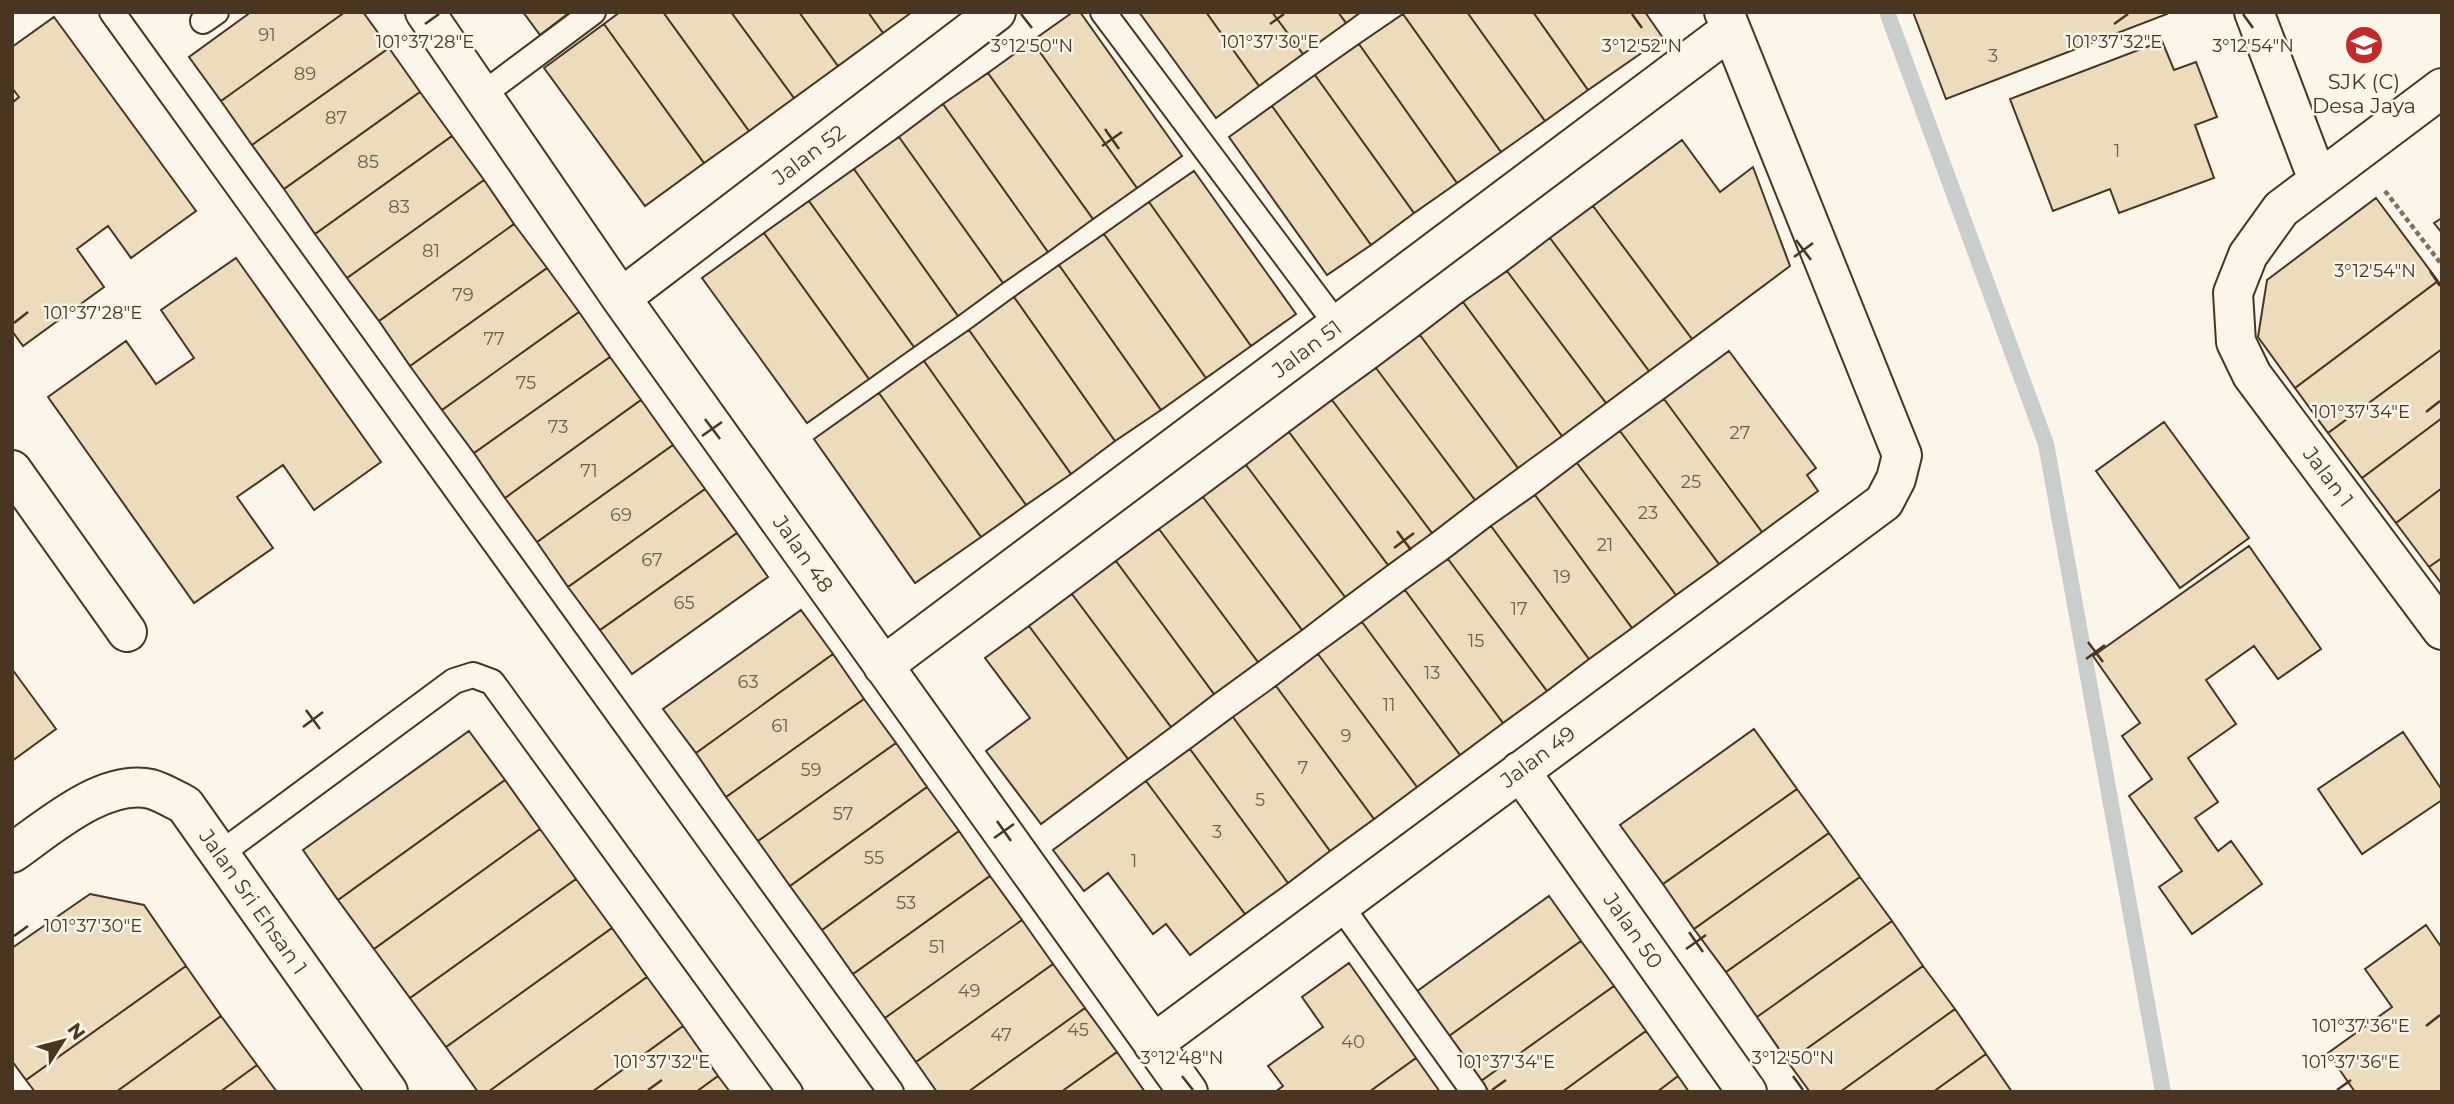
<svg xmlns="http://www.w3.org/2000/svg" width="2454" height="1104" font-family="Montserrat,sans-serif">
  <style>
    .lines { fill: none; stroke-linecap: round; stroke-linejoin: round }
    .stream { stroke: #c9cecd; stroke-width: 16 }
    .building { fill: #ecdcbc; stroke: #4a3520; stroke-width: 2 }
    .lane-casing { stroke: #4a3520; stroke-width: 28 }
    .street-casing { stroke: #4a3520; stroke-width: 42 }
    .path { stroke: #7f6f5c; stroke-width: 4.5; stroke-dasharray: 5 3.5; stroke-linecap: butt }
    .lane { stroke: #fbf6e9; stroke-width: 24 }
    .street { stroke: #fbf6e9; stroke-width: 38 }
    .ticks { fill: none; stroke: #4a3520; stroke-width: 2.5 }
    .labels { text-anchor: middle; stroke-width: 5; stroke-linejoin: round; paint-order: stroke }
    .number-label { font-size: 18px; fill: #725f47 }
    .poi-label { font-size: 21px; fill: #4a3520; stroke: #fbf6e9 }
    .street-label { font-size: 21px; fill: #4a3520; stroke: #fbf6e9 }
    .ticks-label { font-size: 18px; text-anchor: middle; fill: #4a3520; stroke: #fbf6e9; stroke-width: 5; stroke-linejoin: round; paint-order: stroke }
  </style>
  <rect width="100%" height="100%" fill="#fbf6e9"/>
  <g class="lines">
    <path class="stream" d="M 1887,12 L 2046,444 L 2163,1092"/>
  </g>
  <path class="building" d="M 251,12 L 345,12 L 221,101 L 189,57 Z
    M 345,12 L 363,12 L 389,48 L 252,145 L 221,101 Z
    M 523,12 L 570,12 L 540,35 Z
    M 620,12 L 663,12 L 749,131 L 704,163 L 604,24 Z
    M 663,12 L 731,12 L 794,98 L 749,131 Z
    M 731,12 L 799,12 L 838,66 L 794,98 Z
    M 799,12 L 868,12 L 883,33 L 838,66 Z
    M 868,12 L 912,12 L 883,33 Z
    M 1073,12 L 1080,12 L 1182,156 L 1137,188 L 1032,41 Z
    M 1139,12 L 1206,12 L 1259,86 L 1216,118 Z
    M 1206,12 L 1272,12 L 1303,54 L 1259,86 Z
    M 1272,12 L 1338,12 L 1346,23 L 1303,54 Z
    M 1338,12 L 1361,12 L 1346,23 Z
    M 1405,12 L 1467,12 L 1545,121 L 1501,152 L 1403,14 Z
    M 1467,12 L 1533,12 L 1588,90 L 1545,121 Z
    M 1533,12 L 1645,12 L 1663,38 L 1588,90 Z
    M 1913,12 L 2166,12 L 2167,14 L 1946,99 Z
    M 1403,14 L 1501,152 L 1457,183 L 1359,44 Z
    M 54,17 L 196,211 L 131,258 L 108,226 L 77,249 L 104,287 L 23,346 L 12,331 L 12,103 L 19,97 L 12,88 L 12,47 Z
    M 604,24 L 704,163 L 645,206 L 544,68 Z
    M 1032,41 L 1137,188 L 1093,219 L 988,73 Z
    M 2162,41 L 2174,70 L 2196,62 L 2217,117 L 2195,125 L 2214,178 L 2119,213 L 2110,189 L 2053,211 L 2010,99 Z
    M 1359,44 L 1457,183 L 1414,213 L 1315,75 Z
    M 389,48 L 420,92 L 284,189 L 252,145 Z
    M 988,73 L 1093,219 L 1048,252 L 943,104 Z
    M 1315,75 L 1414,213 L 1371,245 L 1272,106 Z
    M 420,92 L 452,136 L 315,234 L 284,189 Z
    M 943,104 L 1048,252 L 1003,283 L 899,137 Z
    M 1272,106 L 1371,245 L 1327,275 L 1229,137 Z
    M 452,136 L 484,180 L 347,278 L 315,234 Z
    M 899,137 L 1003,283 L 958,316 L 854,169 Z
    M 1682,140 L 1720,192 L 1753,167 L 1790,266 L 1692,339 L 1593,206 Z
    M 854,169 L 958,316 L 914,347 L 809,201 Z
    M 1194,171 L 1296,314 L 1251,346 L 1149,202 Z
    M 484,180 L 514,224 L 379,321 L 347,278 Z
    M 2376,198 L 2438,281 L 2295,388 L 2258,337 L 2267,280 Z
    M 809,201 L 914,347 L 869,379 L 764,233 Z
    M 1149,202 L 1251,346 L 1206,378 L 1104,234 Z
    M 1593,206 L 1692,339 L 1649,371 L 1550,238 Z
    M 2442,218 L 2442,233 L 2434,223 Z
    M 514,224 L 547,268 L 410,366 L 379,321 Z
    M 764,233 L 869,379 L 807,423 L 702,278 Z
    M 1104,234 L 1206,378 L 1161,410 L 1059,265 Z
    M 1550,238 L 1649,371 L 1606,403 L 1507,271 Z
    M 236,258 L 381,462 L 314,510 L 283,465 L 237,497 L 273,548 L 194,603 L 48,397 L 126,341 L 156,384 L 194,358 L 161,310 Z
    M 1059,265 L 1161,410 L 1115,441 L 1014,297 Z
    M 547,268 L 579,312 L 442,410 L 410,366 Z
    M 1507,271 L 1606,403 L 1562,436 L 1463,302 Z
    M 2438,281 L 2442,286 L 2442,349 L 2328,433 L 2295,388 Z
    M 1014,297 L 1115,441 L 1071,474 L 969,330 Z
    M 1463,302 L 1562,436 L 1518,468 L 1420,335 Z
    M 579,312 L 610,357 L 474,453 L 442,410 Z
    M 969,330 L 1071,474 L 1026,505 L 924,361 Z
    M 1420,335 L 1518,468 L 1475,500 L 1376,368 Z
    M 2442,349 L 2442,418 L 2362,478 L 2328,433 Z
    M 1729,351 L 1816,468 L 1807,475 L 1818,491 L 1762,532 L 1664,399 Z
    M 610,357 L 641,400 L 505,498 L 474,453 Z
    M 924,361 L 1026,505 L 981,537 L 879,393 Z
    M 1376,368 L 1475,500 L 1432,533 L 1332,400 Z
    M 879,393 L 981,537 L 915,583 L 814,439 Z
    M 1664,399 L 1762,532 L 1719,564 L 1620,431 Z
    M 641,400 L 673,445 L 537,542 L 505,498 Z
    M 1332,400 L 1432,533 L 1388,565 L 1289,432 Z
    M 2442,418 L 2442,488 L 2396,523 L 2362,478 Z
    M 2164,422 L 2249,538 L 2180,588 L 2096,471 Z
    M 1620,431 L 1719,564 L 1676,595 L 1577,463 Z
    M 1289,432 L 1388,565 L 1345,597 L 1246,465 Z
    M 673,445 L 705,489 L 568,587 L 537,542 Z
    M 1577,463 L 1676,595 L 1632,628 L 1535,495 Z
    M 1246,465 L 1345,597 L 1302,630 L 1203,497 Z
    M 2442,488 L 2442,558 L 2429,567 L 2396,523 Z
    M 705,489 L 737,533 L 600,630 L 568,587 Z
    M 1535,495 L 1632,628 L 1589,659 L 1491,526 Z
    M 1203,497 L 1302,630 L 1258,662 L 1159,529 Z
    M 1491,526 L 1589,659 L 1547,691 L 1448,559 Z
    M 1159,529 L 1258,662 L 1214,694 L 1116,561 Z
    M 737,533 L 768,577 L 632,674 L 600,630 Z
    M 2249,546 L 2321,649 L 2278,679 L 2254,646 L 2206,680 L 2236,724 L 2188,758 L 2218,802 L 2195,818 L 2218,851 L 2231,841 L 2262,884 L 2192,934 L 2159,887 L 2182,871 L 2129,796 L 2152,779 L 2122,736 L 2140,723 L 2093,656 Z
    M 2442,558 L 2442,584 L 2429,567 Z
    M 1448,559 L 1547,691 L 1503,723 L 1405,590 Z
    M 1116,561 L 1214,694 L 1171,727 L 1072,594 Z
    M 1405,590 L 1503,723 L 1460,755 L 1362,622 Z
    M 1072,594 L 1171,727 L 1128,759 L 1029,626 Z
    M 801,610 L 833,654 L 696,753 L 663,709 Z
    M 1362,622 L 1460,755 L 1417,787 L 1318,654 Z
    M 1029,626 L 1128,759 L 1041,824 L 986,751 L 1030,718 L 985,658 Z
    M 833,654 L 864,699 L 726,797 L 696,753 Z
    M 1318,654 L 1417,787 L 1374,819 L 1276,686 Z
    M 12,669 L 56,729 L 12,761 Z
    M 1276,686 L 1374,819 L 1330,851 L 1233,717 Z
    M 864,699 L 896,743 L 758,841 L 726,797 Z
    M 1233,717 L 1330,851 L 1288,883 L 1190,749 Z
    M 1754,729 L 1797,789 L 1663,884 L 1620,825 Z
    M 469,731 L 505,780 L 338,900 L 303,850 Z
    M 2403,732 L 2442,790 L 2442,800 L 2362,854 L 2318,789 Z
    M 896,743 L 927,787 L 790,886 L 758,841 Z
    M 1190,749 L 1288,883 L 1245,914 L 1146,781 Z
    M 505,780 L 540,829 L 374,949 L 338,900 Z
    M 1146,781 L 1245,914 L 1190,955 L 1166,924 L 1153,934 L 1108,873 L 1084,891 L 1053,850 Z
    M 927,787 L 959,831 L 822,930 L 790,886 Z
    M 1797,789 L 1829,833 L 1694,929 L 1663,884 Z
    M 540,829 L 576,879 L 410,998 L 374,949 Z
    M 959,831 L 990,876 L 853,974 L 822,930 Z
    M 1829,833 L 1860,877 L 1726,972 L 1694,929 Z
    M 990,876 L 1022,920 L 885,1018 L 853,974 Z
    M 1860,877 L 1892,921 L 1757,1017 L 1726,972 Z
    M 576,879 L 612,928 L 446,1047 L 410,998 Z
    M 90,894 L 144,905 L 186,966 L 26,1080 L 12,1061 L 12,948 Z
    M 1549,896 L 1581,941 L 1449,1036 L 1416,992 Z
    M 1022,920 L 1053,964 L 916,1062 L 885,1018 Z
    M 1892,921 L 1923,966 L 1788,1062 L 1757,1017 Z
    M 2426,925 L 2442,948 L 2442,1092 L 2355,1092 L 2328,1053 L 2392,1007 L 2365,969 Z
    M 612,928 L 647,977 L 488,1092 L 478,1092 L 446,1047 Z
    M 1581,941 L 1614,986 L 1481,1081 L 1449,1036 Z
    M 1349,963 L 1416,1058 L 1369,1092 L 1275,1092 L 1283,1086 L 1268,1066 L 1323,1027 L 1302,997 Z
    M 1053,964 L 1085,1008 L 968,1092 L 937,1092 L 916,1062 Z
    M 186,966 L 221,1016 L 116,1092 L 35,1092 L 26,1080 Z
    M 1923,966 L 1955,1009 L 1840,1092 L 1810,1092 L 1788,1062 Z
    M 647,977 L 683,1026 L 592,1092 L 488,1092 Z
    M 1614,986 L 1646,1031 L 1562,1092 L 1489,1092 L 1481,1081 Z
    M 1085,1008 L 1117,1052 L 1061,1092 L 968,1092 Z
    M 1955,1009 L 1986,1054 L 1933,1092 L 1840,1092 Z
    M 221,1016 L 257,1065 L 220,1092 L 116,1092 Z
    M 683,1026 L 718,1076 L 696,1092 L 592,1092 Z
    M 1646,1031 L 1678,1076 L 1657,1092 L 1562,1092 Z
    M 1117,1052 L 1145,1092 L 1061,1092 Z
    M 1986,1054 L 2012,1092 L 1933,1092 Z
    M 1416,1058 L 1440,1092 L 1369,1092 Z
    M 257,1065 L 277,1092 L 220,1092 Z
    M 718,1076 L 730,1092 L 696,1092 Z
    M 1678,1076 L 1689,1092 L 1657,1092 Z"/>
  <g class="lines">
    <defs>
      <path id="lane" d="M 112,12 L 891,1092
        M 1103,12 L 1338,326
        M 203,21 L 216,12
        M 482,95 L 593,12
        M 220,854 L 454,681 L 473,675 L 492,682 L 790,1092
        M 1340,905 L 1474,1092"/>
      <path id="street" d="M 425,12 L 621,298 L 1188,1092
        M 2254,12 L 2318,180
        M 2442,88 L 2281,209 L 2248,255 L 2233,293 L 2236,342 L 2252,375 L 2442,630
        M 621,298 L 996,12
        M 12,470 L 127,632
        M 883,666 L 1730,30
        M 1520,771 L 1747,1092
        M 12,853 C 48,828 104,778 151,789 C 162,792 175,800 185,805 L 388,1092
        M 1153,1044 L 1884,502 L 1896,479 L 1902,455 L 1724,12"/>
    </defs>
    <use href="#lane" class="lane-casing"/>
    <use href="#street" class="street-casing"/>
    <path class="path" d="M 2385,191 L 2442,265"/>
    <use href="#lane" class="lane"/>
    <use href="#street" class="street"/>
  </g>
  <path class="ticks" d="M 1021,14 L 1032,28M 1632,14 L 1642,28M 2243,14 L 2253,28M 425,24 L 439,14M 1270,24 L 1284,14M 2114,24 L 2128,14M 1105,129 L 1119,149M 1102,146 L 1122,132M 1796,240 L 1811,260M 1794,257 L 1813,243M 2430,271 L 2440,286M 14,323 L 28,312M 2426,412 L 2440,401M 705,419 L 720,439M 702,436 L 722,422M 1397,531 L 1411,550M 1394,548 L 1414,533M 2088,642 L 2103,662M 2086,659 L 2105,645M 306,710 L 320,729M 303,727 L 323,712M 997,821 L 1011,841M 994,838 L 1014,824M 1689,932 L 1703,952M 14,936 L 28,926M 1686,949 L 1706,935M 2426,1026 L 2440,1015M 1182,1076 L 1193,1090M 1793,1076 L 1803,1090M 648,1090 L 662,1080M 1492,1090 L 1506,1080M 2337,1090 L 2351,1080"/>
  <defs>
    <symbol id="school-disc" viewBox="-11 -11 22 22"><circle r="9.5" fill="#c62828" stroke="#fbf6e9"/><path d="M0-5L7-2L0 1L-7-2ZM-4 1L0 2.5L4 1V4Q0 6-4 4Z" fill="#fff"/></symbol>
  </defs>
  <g fill-rule="evenodd">
    <use href="#school-disc" x="2342" y="23" width="44" height="44"/>
  </g>
  <g class="labels">
    <g class="number-label">
      <text x="267" y="41">91</text>
      <text x="1993" y="62">3</text>
      <text x="305" y="80">89</text>
      <text x="336" y="124">87</text>
      <text x="2117" y="157">1</text>
      <text x="368" y="168">85</text>
      <text x="399" y="213">83</text>
      <text x="431" y="257">81</text>
      <text x="463" y="301">79</text>
      <text x="494" y="345">77</text>
      <text x="526" y="389">75</text>
      <text x="558" y="433">73</text>
      <text x="1740" y="439">27</text>
      <text x="589" y="477">71</text>
      <text x="1691" y="488">25</text>
      <text x="1648" y="519">23</text>
      <text x="621" y="521">69</text>
      <text x="1605" y="551">21</text>
      <text x="652" y="566">67</text>
      <text x="1562" y="583">19</text>
      <text x="684" y="609">65</text>
      <text x="1519" y="615">17</text>
      <text x="1476" y="647">15</text>
      <text x="1432" y="679">13</text>
      <text x="748" y="688">63</text>
      <text x="1389" y="711">11</text>
      <text x="780" y="732">61</text>
      <text x="1346" y="742">9</text>
      <text x="1303" y="774">7</text>
      <text x="811" y="776">59</text>
      <text x="1260" y="806">5</text>
      <text x="843" y="820">57</text>
      <text x="1217" y="838">3</text>
      <text x="874" y="864">55</text>
      <text x="1134" y="867">1</text>
      <text x="906" y="909">53</text>
      <text x="937" y="953">51</text>
      <text x="969" y="997">49</text>
      <text x="1078" y="1036">45</text>
      <text x="1001" y="1041">47</text>
      <text x="1353" y="1048">40</text>
    </g>
    <g class="poi-label">
      <text x="2364" y="89">SJK (C)<tspan x="2364" dy="24">Desa Jaya</tspan></text>
    </g>
    <g class="street-label">
      <text transform="translate(809 155) rotate(-37)" y="7">Jalan 52</text>
      <text transform="translate(1307 349) rotate(-37)" y="7">Jalan 51</text>
      <text transform="translate(2328 477) rotate(53)" y="7">Jalan 1</text>
      <text transform="translate(803 554) rotate(55)" y="7">Jalan 48</text>
      <text transform="translate(1538 757) rotate(-37)" y="7">Jalan 49</text>
      <text transform="translate(253 902) rotate(55)" y="7">Jalan Sri Ehsan 1</text>
      <text transform="translate(1633 931) rotate(55)" y="7">Jalan 50</text>
    </g>
  </g>
  <g class="ticks-label">
    <text x="1270" y="48">101°37'30"E</text>
    <text x="425" y="48">101°37'28"E</text>
    <text x="2114" y="48">101°37'32"E</text>
    <text x="1032" y="52">3°12'50"N</text>
    <text x="2253" y="52">3°12'54"N</text>
    <text x="1642" y="52">3°12'52"N</text>
    <text x="2375" y="277">3°12'54"N</text>
    <text x="93" y="319">101°37'28"E</text>
    <text x="2361" y="418">101°37'34"E</text>
    <text x="93" y="932">101°37'30"E</text>
    <text x="2361" y="1032">101°37'36"E</text>
    <text x="1182" y="1064">3°12'48"N</text>
    <text x="1793" y="1064">3°12'50"N</text>
    <text x="662" y="1068">101°37'32"E</text>
    <text x="1506" y="1068">101°37'34"E</text>
    <text x="2351" y="1068">101°37'36"E</text>
  </g>
  <rect width="2454" height="1104" fill="none" stroke="#4a3520" stroke-width="28"/>
  <g transform="translate(63 1041) rotate(54)" stroke="#fbf6e9" stroke-width="5" paint-order="stroke">
  <path d="M0-5L12 26L0 18L-12 26Z" fill="#4a3520"/>
  <text y="-10" font-size="19" font-weight="bold" text-anchor="middle" fill="#4a3520">N</text>
  </g>
</svg>
